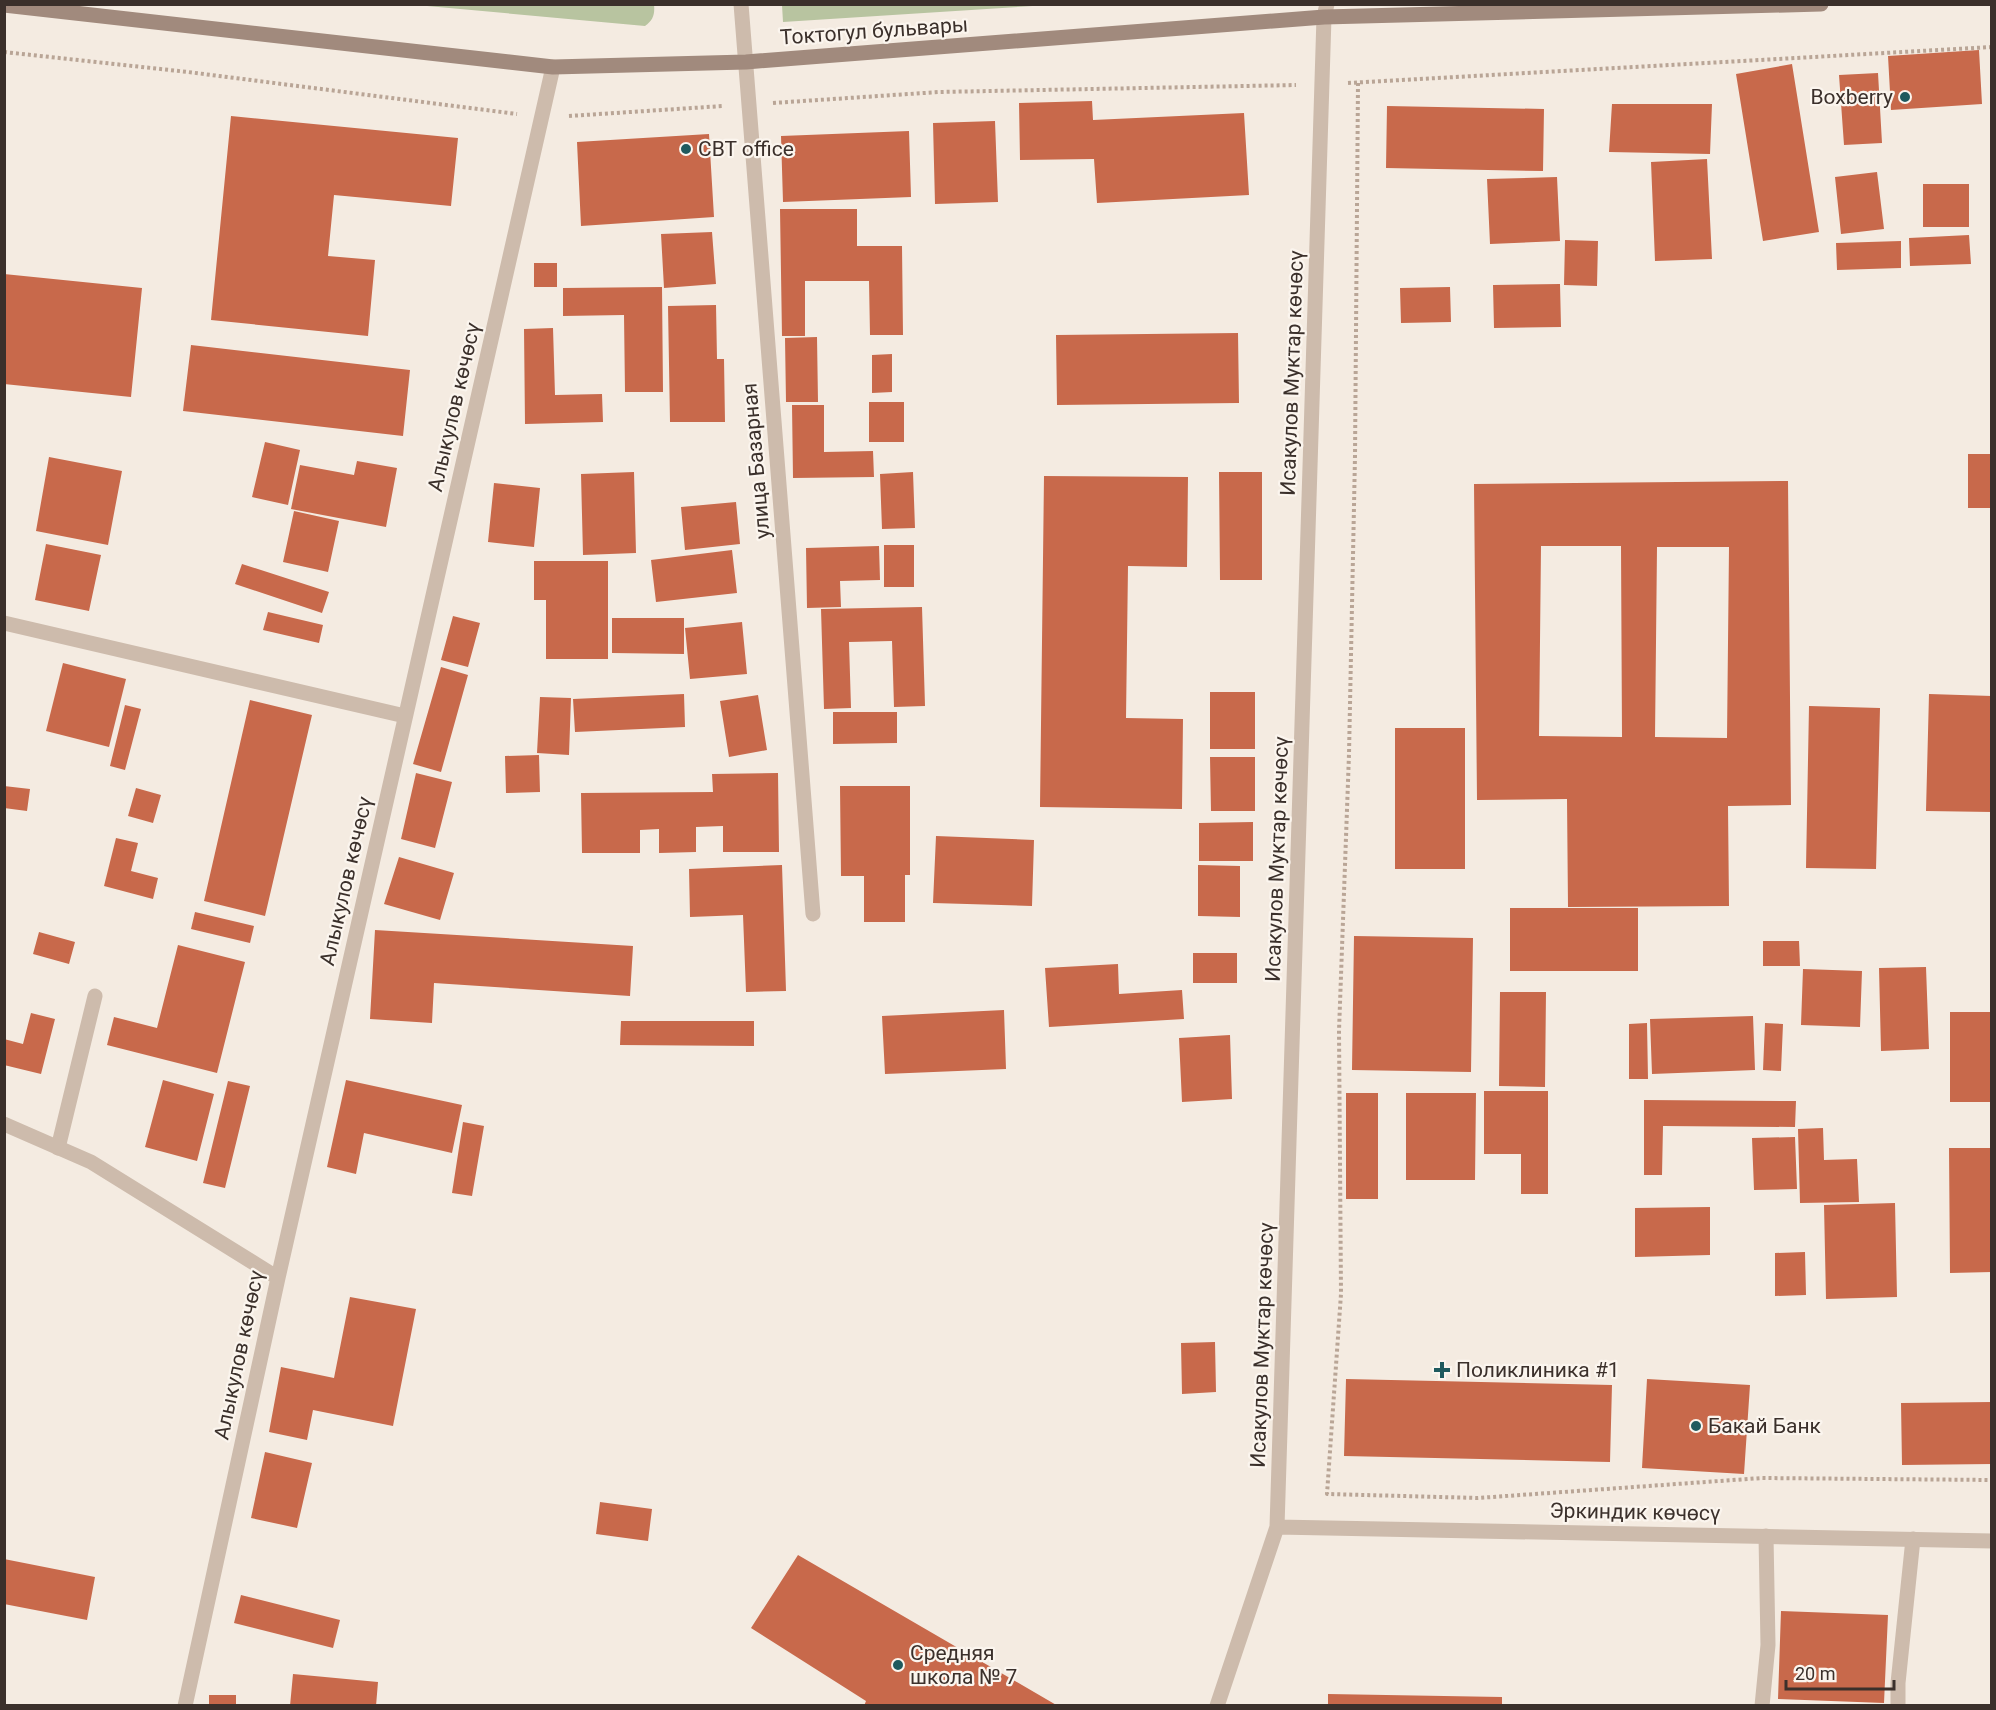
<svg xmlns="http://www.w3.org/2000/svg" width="1996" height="1710" font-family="Roboto,sans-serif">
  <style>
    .green { fill: #b8c4a0 }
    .building { fill: #c8694b; fill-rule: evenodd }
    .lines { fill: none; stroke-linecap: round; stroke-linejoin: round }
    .path { stroke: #b9a596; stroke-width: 4; stroke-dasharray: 3 3; stroke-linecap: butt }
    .lane { stroke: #cdbbac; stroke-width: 15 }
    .street { stroke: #cdbbac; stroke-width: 15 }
    .secondary { stroke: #a18a7d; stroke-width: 15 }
    .poi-dot { fill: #1f5a5e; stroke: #fbf5ee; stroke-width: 2 }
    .labels { text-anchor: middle; stroke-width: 4.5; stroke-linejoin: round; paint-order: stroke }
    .street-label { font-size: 21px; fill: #3b302b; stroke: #fbf5ee }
    .poi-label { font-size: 21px; fill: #3b302b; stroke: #fbf5ee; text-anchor: start }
  </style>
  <rect width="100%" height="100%" fill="#f4ebe1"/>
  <path class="green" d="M 654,4 C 655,15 653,20 645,26 L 416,5 Z
    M 782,5 L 782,4 L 1049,5 L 783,22 Z"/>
  <path class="building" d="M 1979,50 L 1982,104 L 1891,110 L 1888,56 Z
    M 1792,64 L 1819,232 L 1763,241 L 1736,74 Z
    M 1878,73 L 1882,143 L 1844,145 L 1839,75 Z
    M 1092,101 L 1093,120 L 1244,113 L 1249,195 L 1097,203 L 1094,159 L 1020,160 L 1019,103 Z
    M 1612,104 L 1712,104 L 1710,154 L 1609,152 Z
    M 1387,106 L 1544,109 L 1543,171 L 1386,168 Z
    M 231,116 L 458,138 L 451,206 L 334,195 L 328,256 L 375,260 L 368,336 L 211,320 Z
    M 995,121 L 998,202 L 935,204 L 933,123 Z
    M 909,131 L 911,197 L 783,202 L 781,136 Z
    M 709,134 L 714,217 L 581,226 L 577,142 Z
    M 1707,159 L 1712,259 L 1655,261 L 1651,162 Z
    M 1877,172 L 1884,229 L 1841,234 L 1835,177 Z
    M 1557,177 L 1560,241 L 1490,244 L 1487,179 Z
    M 1923,184 L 1969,184 L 1969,227 L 1923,227 Z
    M 780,209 L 857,209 L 857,246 L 902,246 L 903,335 L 870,335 L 869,281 L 805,281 L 805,336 L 782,336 Z
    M 712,232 L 716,284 L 664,288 L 661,234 Z
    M 1969,235 L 1971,264 L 1910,266 L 1909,238 Z
    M 1565,240 L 1598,241 L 1597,286 L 1564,285 Z
    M 1901,241 L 1901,268 L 1837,270 L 1836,243 Z
    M 534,263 L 557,263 L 557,287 L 534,287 Z
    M 4,274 L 142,288 L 131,397 L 4,384 Z
    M 1560,284 L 1561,327 L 1494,328 L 1493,285 Z
    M 662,287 L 663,392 L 625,392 L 624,315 L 563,316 L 563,288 Z
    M 1450,287 L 1451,322 L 1401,323 L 1400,288 Z
    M 716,305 L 717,359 L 724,359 L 725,422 L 670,422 L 668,306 Z
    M 553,328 L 555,395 L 602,394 L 603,422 L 525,424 L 524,329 Z
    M 1238,333 L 1239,403 L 1057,405 L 1056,335 Z
    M 817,337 L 818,402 L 786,402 L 785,338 Z
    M 191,345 L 410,370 L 403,436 L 183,411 Z
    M 892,354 L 892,392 L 872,393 L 872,355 Z
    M 869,402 L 904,402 L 904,442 L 869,442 Z
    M 792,405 L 824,405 L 824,452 L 873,451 L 874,477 L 793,478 Z
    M 265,442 L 300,450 L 288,505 L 252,497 Z
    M 1968,454 L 1992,454 L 1992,508 L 1968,508 Z
    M 49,457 L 122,471 L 108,545 L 36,531 Z
    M 357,461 L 397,468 L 386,527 L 291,509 L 300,465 L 354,475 Z
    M 634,472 L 636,553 L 583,555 L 581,474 Z
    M 913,472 L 915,528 L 882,529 L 880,474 Z
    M 1219,472 L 1262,472 L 1262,580 L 1220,580 Z
    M 1044,476 L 1188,477 L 1187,567 L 1128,566 L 1126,718 L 1183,719 L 1182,809 L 1040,807 Z
    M 1788,481 L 1791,805 L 1728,806 L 1729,906 L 1568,907 L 1567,799 L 1477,800 L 1474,484 ZM 1541,546 L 1621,546 L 1622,737 L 1539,736 ZM 1657,547 L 1729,547 L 1727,738 L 1655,737 Z
    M 494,483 L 540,488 L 534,547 L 488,542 Z
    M 736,502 L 740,544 L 685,550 L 681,507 Z
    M 294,511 L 339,521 L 328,572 L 283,562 Z
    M 46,544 L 101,555 L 89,611 L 35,600 Z
    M 884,545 L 914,545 L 914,587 L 884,587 Z
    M 879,546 L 880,580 L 840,581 L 841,607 L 807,608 L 806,548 Z
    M 732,550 L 737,593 L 656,602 L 651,560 Z
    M 534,561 L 608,561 L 608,659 L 546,659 L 546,600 L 534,600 Z
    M 242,564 L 329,592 L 322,613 L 235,584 Z
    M 922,607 L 925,706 L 894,707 L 892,641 L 849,642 L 851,708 L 824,709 L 821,609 Z
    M 268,612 L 323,625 L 319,643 L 263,630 Z
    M 453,616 L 480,623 L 468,667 L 441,660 Z
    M 612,618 L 684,618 L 684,654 L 612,653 Z
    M 742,622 L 747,674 L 690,679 L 685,628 Z
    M 63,663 L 126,679 L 109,747 L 46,731 Z
    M 441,667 L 468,675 L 441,772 L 413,764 Z
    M 1210,692 L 1255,692 L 1255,749 L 1210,749 Z
    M 684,694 L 685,727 L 575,732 L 573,699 Z
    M 1929,694 L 1992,696 L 1992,812 L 1926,811 Z
    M 758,695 L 767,750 L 729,757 L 720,701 Z
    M 540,697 L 571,698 L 569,755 L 537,753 Z
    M 250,700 L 312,715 L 265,916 L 204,901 Z
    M 125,705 L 141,709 L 125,770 L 110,766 Z
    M 1809,706 L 1880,708 L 1876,869 L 1806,868 Z
    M 833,712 L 897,712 L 897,743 L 833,744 Z
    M 1395,728 L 1465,728 L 1465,869 L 1395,869 Z
    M 539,755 L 540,792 L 506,793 L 505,756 Z
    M 1210,757 L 1255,757 L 1255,811 L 1211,811 Z
    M 416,773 L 452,782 L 435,848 L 401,839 Z
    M 778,773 L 779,852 L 723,852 L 723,826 L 696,827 L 696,852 L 659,853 L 659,829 L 640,830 L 640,853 L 582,853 L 581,793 L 713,792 L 712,774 Z
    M 4,786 L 30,789 L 27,811 L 4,808 Z
    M 840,786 L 910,786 L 910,875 L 905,875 L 905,922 L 864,922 L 864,876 L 841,876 Z
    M 136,788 L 161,795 L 153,823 L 128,816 Z
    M 1253,822 L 1253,861 L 1199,861 L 1199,823 Z
    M 936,836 L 1034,840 L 1032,906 L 933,903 Z
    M 116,838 L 138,843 L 131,871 L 158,878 L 153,899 L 104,886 Z
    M 399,857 L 454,873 L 440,920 L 384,904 Z
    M 782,865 L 786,991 L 746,992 L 743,915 L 690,917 L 689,869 Z
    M 1198,865 L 1240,866 L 1240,917 L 1198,916 Z
    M 1510,908 L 1638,908 L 1638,971 L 1510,971 Z
    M 195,912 L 254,926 L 250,943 L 191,929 Z
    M 375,930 L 633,946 L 630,996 L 434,983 L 432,1023 L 370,1019 Z
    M 39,932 L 75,942 L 69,964 L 33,954 Z
    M 1354,936 L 1473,938 L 1471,1072 L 1352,1070 Z
    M 1763,941 L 1799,941 L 1800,966 L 1763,966 Z
    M 178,945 L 245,962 L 217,1073 L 107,1045 L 114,1017 L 157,1028 Z
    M 1193,953 L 1237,953 L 1237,983 L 1193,983 Z
    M 1118,964 L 1119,994 L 1182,990 L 1184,1019 L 1049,1027 L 1045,968 Z
    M 1926,967 L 1929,1049 L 1881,1051 L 1879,968 Z
    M 1803,969 L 1862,971 L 1860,1027 L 1801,1025 Z
    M 1500,992 L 1546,992 L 1545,1087 L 1499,1086 Z
    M 1004,1010 L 1006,1069 L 885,1074 L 882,1016 Z
    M 1950,1012 L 1992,1012 L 1992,1102 L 1950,1102 Z
    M 31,1013 L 55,1019 L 41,1074 L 4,1065 L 4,1039 L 23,1044 Z
    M 1753,1016 L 1755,1070 L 1652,1074 L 1650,1019 Z
    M 621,1021 L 754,1021 L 754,1046 L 620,1045 Z
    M 1647,1023 L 1648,1079 L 1629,1079 L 1629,1024 Z
    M 1765,1023 L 1783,1024 L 1781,1071 L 1763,1070 Z
    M 1230,1035 L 1232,1099 L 1182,1102 L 1179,1038 Z
    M 163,1080 L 214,1094 L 197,1161 L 145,1147 Z
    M 346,1080 L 462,1105 L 452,1153 L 364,1133 L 356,1174 L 327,1167 Z
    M 228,1081 L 250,1086 L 225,1188 L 203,1183 Z
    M 1484,1091 L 1548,1091 L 1548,1194 L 1521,1194 L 1521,1154 L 1484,1154 Z
    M 1346,1093 L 1378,1093 L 1378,1199 L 1346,1199 Z
    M 1406,1093 L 1476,1093 L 1475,1180 L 1406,1180 Z
    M 1644,1100 L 1796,1101 L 1795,1127 L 1663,1126 L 1662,1175 L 1644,1175 Z
    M 463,1122 L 484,1126 L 472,1196 L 452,1193 Z
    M 1823,1128 L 1824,1160 L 1857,1159 L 1859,1202 L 1800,1203 L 1798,1129 Z
    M 1795,1137 L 1797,1189 L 1754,1190 L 1752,1138 Z
    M 1949,1148 L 1992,1148 L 1992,1272 L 1950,1273 Z
    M 1895,1203 L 1897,1297 L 1826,1299 L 1824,1205 Z
    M 1710,1207 L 1710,1255 L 1635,1257 L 1635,1208 Z
    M 1805,1252 L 1806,1295 L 1775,1296 L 1775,1253 Z
    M 350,1297 L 416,1309 L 393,1426 L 313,1410 L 307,1440 L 269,1432 L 281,1367 L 334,1378 Z
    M 1215,1342 L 1216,1392 L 1182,1394 L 1181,1343 Z
    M 1346,1379 L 1612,1385 L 1610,1462 L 1344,1456 Z
    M 1647,1379 L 1750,1385 L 1744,1474 L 1642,1468 Z
    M 1992,1402 L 1992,1464 L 1902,1465 L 1901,1403 Z
    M 265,1452 L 312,1463 L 297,1528 L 251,1518 Z
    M 600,1502 L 652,1509 L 648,1541 L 596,1534 Z
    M 798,1555 L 1058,1706 L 864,1706 L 866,1701 L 751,1628 Z
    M 4,1559 L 95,1577 L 87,1620 L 4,1604 Z
    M 241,1595 L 340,1620 L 333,1648 L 234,1623 Z
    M 1781,1611 L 1888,1615 L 1884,1703 L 1778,1699 Z
    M 293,1674 L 378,1682 L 376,1706 L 290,1706 Z
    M 1328,1694 L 1502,1697 L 1502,1706 L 1328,1706 Z
    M 209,1695 L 236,1695 L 236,1706 L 209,1706 Z"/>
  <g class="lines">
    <path class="path" d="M 4,52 L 188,72 L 517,114
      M 1348,83 L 1992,47
      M 1358,83 L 1355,456 L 1349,754 L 1339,1031 L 1341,1294 L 1327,1494 L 1478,1498 L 1762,1478 L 1992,1480
      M 773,103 L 939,92 L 1296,85
      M 569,116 L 723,106"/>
    <path class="lane" d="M 4,623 L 405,716
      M 58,1148 L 95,996
      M 1762,1706 L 1768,1645 L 1766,1536
      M 1898,1706 L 1898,1683 L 1913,1539"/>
    <path class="street" d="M 741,4 L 813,914
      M 4,1124 L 91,1162 L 278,1278
      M 1277,1527 L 1992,1541
      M 185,1706 L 278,1278 L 553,67
      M 1217,1706 L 1277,1527 L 1324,17 L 1327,4"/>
    <path class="secondary" d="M 4,5 L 553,67 L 746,62 L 1324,17 L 1821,4"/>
  </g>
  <g class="poi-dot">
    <circle cx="1905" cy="97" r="6"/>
    <circle cx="686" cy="149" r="6"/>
    <path d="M1439 1361h6v6h6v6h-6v6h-6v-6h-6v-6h6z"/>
    <circle cx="1696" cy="1426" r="6"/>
    <circle cx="898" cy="1665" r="6"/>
  </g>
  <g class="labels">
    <g class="street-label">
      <text transform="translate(874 31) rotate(-4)" y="7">Токтогул бульвары</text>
      <text transform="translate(1292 373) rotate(-88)" y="7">Исакулов Муктар көчөсү</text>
      <text transform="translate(454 407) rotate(-77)" y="7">Алыкулов көчөсү</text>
      <text transform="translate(756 461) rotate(-95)" y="7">улица Базарная</text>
      <text transform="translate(1277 859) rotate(-88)" y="7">Исакулов Муктар көчөсү</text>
      <text transform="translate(346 881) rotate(-77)" y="7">Алыкулов көчөсү</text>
      <text transform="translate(1262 1345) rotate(-88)" y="7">Исакулов Муктар көчөсү</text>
      <text transform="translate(239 1355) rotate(-78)" y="7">Алыкулов көчөсү</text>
      <text transform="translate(1635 1512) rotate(1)" y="7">Эркиндик көчөсү</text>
    </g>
    <g class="poi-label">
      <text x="1893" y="104" text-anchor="end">Boxberry</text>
      <text x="698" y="156">CBT office</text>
      <text x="1456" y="1377">Поликлиника #1</text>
      <text x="1708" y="1433">Бакай Банк</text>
      <text x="910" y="1660">Средняя<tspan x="910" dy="24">школа № 7</tspan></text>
    </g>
  </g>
  <rect width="1996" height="1710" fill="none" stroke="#3b302b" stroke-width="12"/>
  <path d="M1786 1680v9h108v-9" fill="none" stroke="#3b302b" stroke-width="3"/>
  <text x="1795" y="1680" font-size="18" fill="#3b302b" stroke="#fbf5ee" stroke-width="4.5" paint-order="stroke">20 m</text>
</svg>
